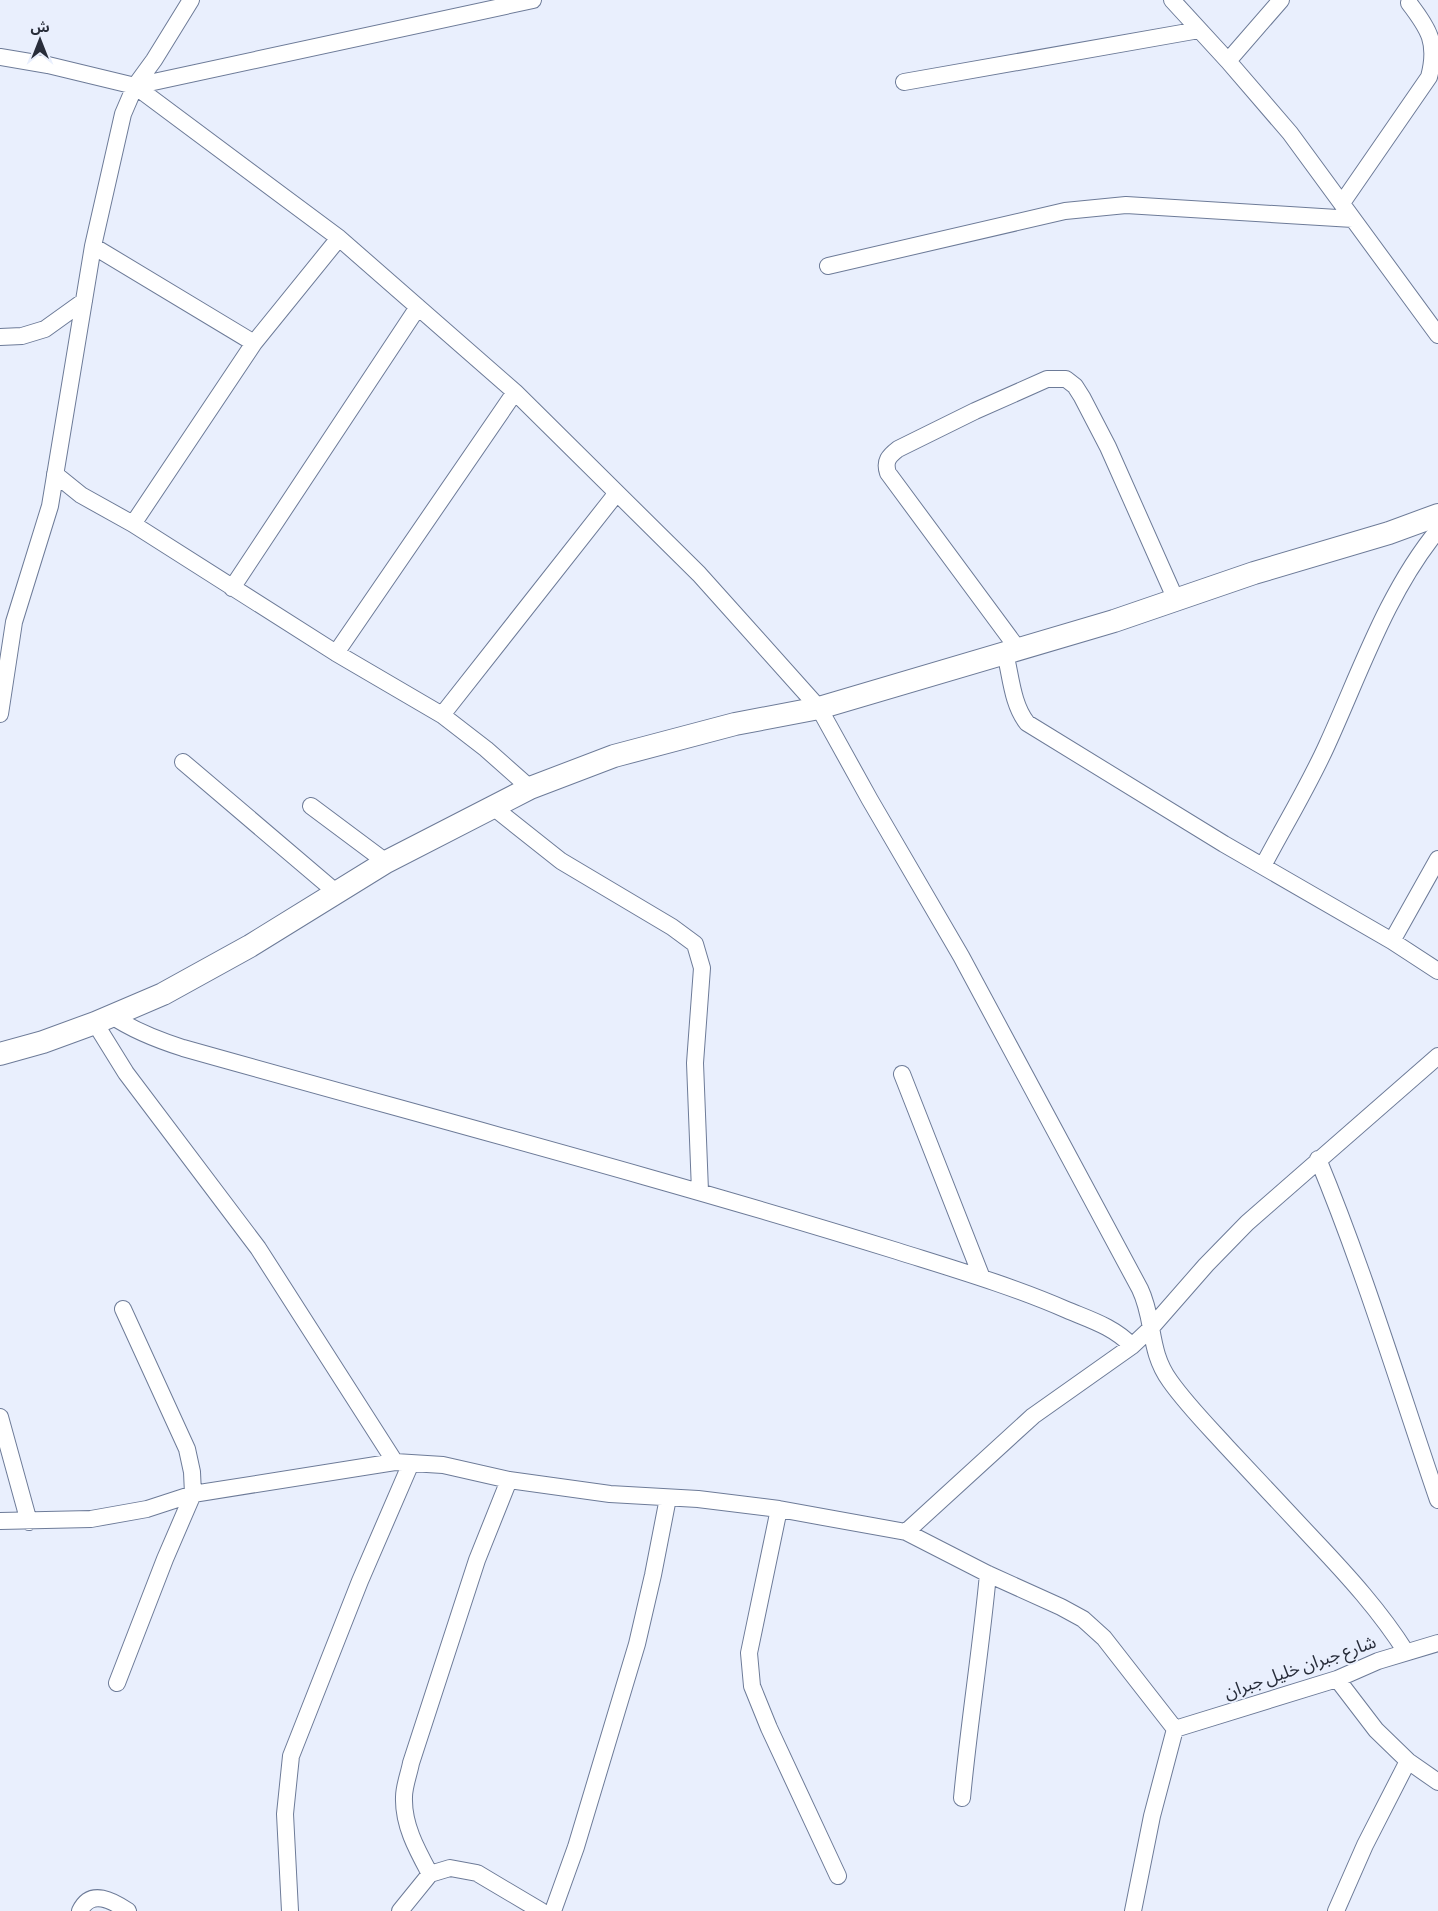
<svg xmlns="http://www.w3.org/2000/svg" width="1438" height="1911" font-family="'Sofia Sans Condensed','Noto Sans Arabic',sans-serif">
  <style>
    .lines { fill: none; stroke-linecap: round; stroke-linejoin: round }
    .street-casing { stroke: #6d7b98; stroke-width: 18 }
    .secondary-casing { stroke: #6d7b98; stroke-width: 24 }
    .street { stroke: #fff; stroke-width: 16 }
    .secondary { stroke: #fff; stroke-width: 22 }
    .labels { text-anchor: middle; stroke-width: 4; stroke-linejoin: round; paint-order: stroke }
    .street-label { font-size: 18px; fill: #282d3a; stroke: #e9effd }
  </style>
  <rect width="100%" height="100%" fill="#e9effd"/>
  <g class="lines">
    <defs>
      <path id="street" d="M 1172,0 L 1228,61 L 1290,133 L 1438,335
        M 0,57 L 48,65 L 135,86 L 339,238 L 515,392 L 699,574 L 819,708 L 870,800 L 961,956 L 1140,1289 C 1155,1320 1148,1351 1170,1381 C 1187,1405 1208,1426 1227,1447 C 1256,1478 1286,1510 1315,1541 C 1348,1576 1380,1611 1406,1652
        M 1228,61 L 1281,0
        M 904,82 L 1199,30
        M 135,86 L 533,0
        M 1342,203 L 1429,77 C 1438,43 1429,29 1409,3
        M 93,246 L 254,343
        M 828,266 L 1065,211 L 1126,205 L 1353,219
        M 0,337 L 22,336 L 45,329 L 84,301
        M 55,474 L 81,495 L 133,524 L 336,653 L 442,715 L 486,749 L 530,788
        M 133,524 L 254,343 L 339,238
        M 232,588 L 418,307
        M 1018,649 L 888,473 C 884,461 889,456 898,449 L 975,411 L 1047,379 L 1066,379 L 1075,386 L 1082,397 L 1108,447 L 1176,600
        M 336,653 L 515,392
        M 1005,653 C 1011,676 1012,704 1027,723 L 1224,844 L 1392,941 L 1438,971
        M 0,714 L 14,622 L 50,506 L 93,246 L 123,114 L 135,86 L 154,60 L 191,0
        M 442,715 L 616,494
        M 183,762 L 337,893
        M 311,806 L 386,862
        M 493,807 L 561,861 L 672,927 L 695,944 L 702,968 L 695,1063 L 700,1191
        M 1263,866 C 1284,826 1308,787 1327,745 C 1360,673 1387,592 1438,530
        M 1392,941 L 1438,859
        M 112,1016 C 134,1031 158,1040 183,1048 C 421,1115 661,1178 897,1251 C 954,1269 1012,1286 1067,1310 C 1091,1320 1114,1327 1132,1346
        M 95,1023 L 126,1073 L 258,1248 L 395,1462
        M 902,1074 L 982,1278
        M 1318,1159 C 1364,1270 1399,1386 1438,1500
        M 0,1417 L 29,1522
        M 779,1509 L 749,1653 L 752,1686 L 769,1728 L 838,1876
        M 0,1521 L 91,1519 L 147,1509 L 193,1494 L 395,1462 L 443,1465 L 509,1480 L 610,1494 L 698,1499 L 779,1509 L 906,1532 L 988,1574 L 1061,1607 L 1083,1619 L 1104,1638 L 1175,1729
        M 906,1532 L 1033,1416 L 1132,1346 L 1150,1329 L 1206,1265 L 1247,1223 L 1438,1056
        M 1337,1679 L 1376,1730 L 1408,1761 L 1438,1782
        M 117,1683 L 165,1559 L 193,1494 L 192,1472 L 187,1449 L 123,1309
        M 1175,1729 L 1337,1679 L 1378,1661 L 1438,1643
        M 962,1798 C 969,1723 981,1649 988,1574
        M 430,1874 C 417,1850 403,1825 404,1797 C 404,1786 409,1774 411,1763 L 477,1560 L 509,1480
        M 80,1911 C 91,1888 113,1901 128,1911
        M 290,1911 L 285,1814 L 291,1756 L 360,1581 L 411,1463
        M 400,1911 L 430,1874 L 450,1868 L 477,1873 L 541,1911
        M 553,1911 L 576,1847 L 637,1644 L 653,1575 L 668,1498
        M 1133,1911 L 1152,1816 L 1175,1729
        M 1336,1911 L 1365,1845 L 1408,1761"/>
      <path id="secondary" d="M 0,1054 L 43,1042 L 95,1023 L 163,994 L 250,946 L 386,862 L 530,788 L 614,756 L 735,724 L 819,708 L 1114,621 L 1254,573 L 1389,533 L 1438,515"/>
    </defs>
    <use href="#street" class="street-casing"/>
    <use href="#secondary" class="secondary-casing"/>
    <use href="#street" class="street"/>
    <use href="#secondary" class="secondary"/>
  </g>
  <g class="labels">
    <g class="street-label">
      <text transform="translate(1300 1667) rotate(-19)" y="6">شارع جبران خليل جبران</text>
    </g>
  </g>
  <g transform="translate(40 40)" stroke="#e9effd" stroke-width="4" paint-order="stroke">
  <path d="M0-4L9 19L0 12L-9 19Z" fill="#282d3a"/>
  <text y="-8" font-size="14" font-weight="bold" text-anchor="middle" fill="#282d3a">ش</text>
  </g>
</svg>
